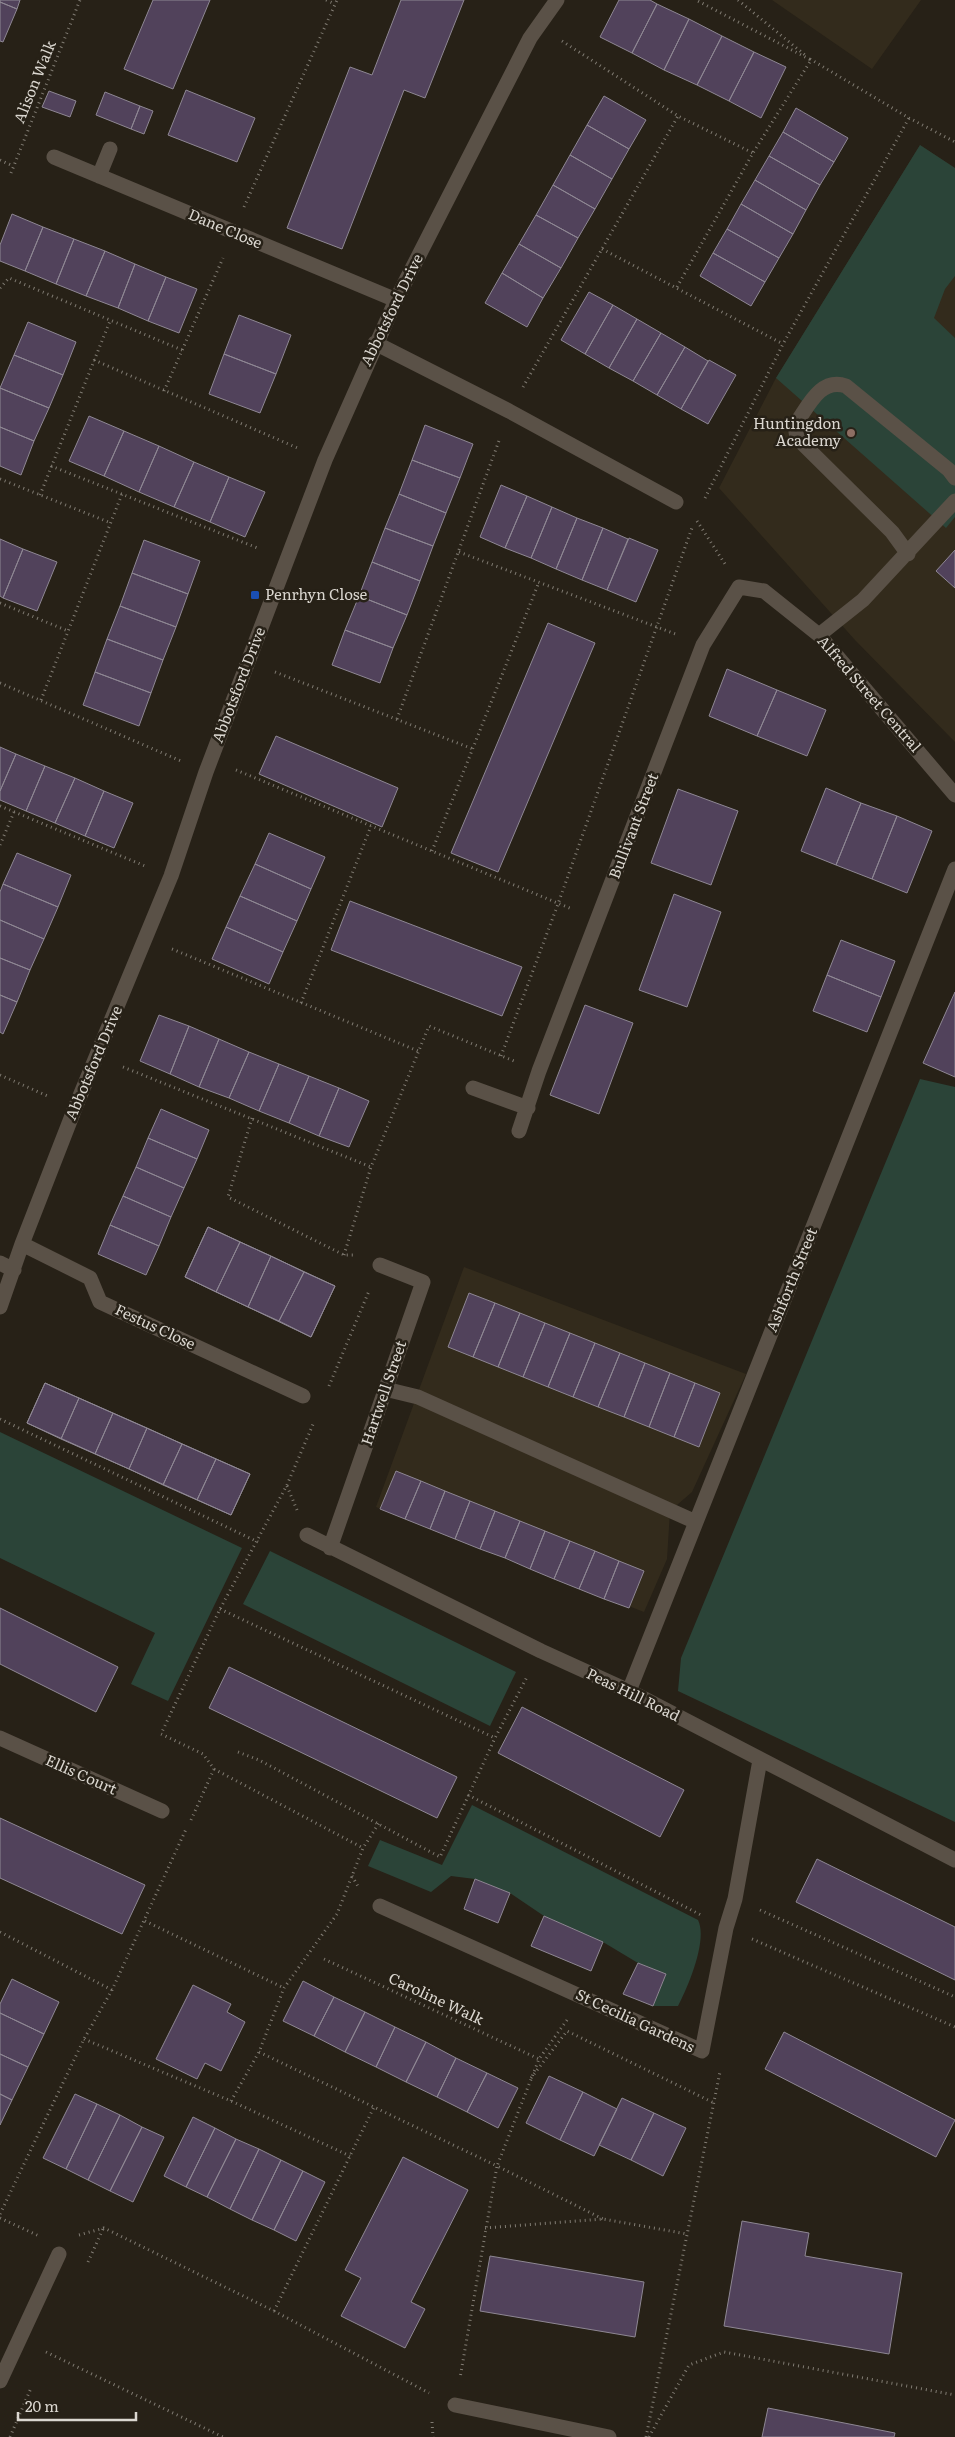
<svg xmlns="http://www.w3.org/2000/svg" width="955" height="2437" font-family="Literata,serif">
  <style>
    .built { fill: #332b1c }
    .green { fill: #2b4438 }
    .building { fill: #51425b; stroke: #8e8793 }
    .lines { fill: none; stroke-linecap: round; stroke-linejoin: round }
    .path { stroke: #817c73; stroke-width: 3; stroke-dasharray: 1 4; stroke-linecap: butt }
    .minor { stroke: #5a5147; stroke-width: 15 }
    .education-dot { fill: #8d6e63; stroke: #272117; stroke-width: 2 }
    .transit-dot { fill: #1a4fb4; stroke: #272117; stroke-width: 2 }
    .labels { text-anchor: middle; stroke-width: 5; stroke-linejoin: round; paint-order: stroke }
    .street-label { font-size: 15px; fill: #dbd7d0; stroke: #272117 }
    .poi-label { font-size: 15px; fill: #dbd7d0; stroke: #272117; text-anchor: end }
  </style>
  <rect width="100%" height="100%" fill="#272117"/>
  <path class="built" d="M 772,0 L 921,0 L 872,69 Z
    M 920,145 L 955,168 L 955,742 L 855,640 L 719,488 L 776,378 Z
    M 464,1267 L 746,1374 L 692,1492 L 670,1511 L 667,1559 L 644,1612 L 376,1507 Z"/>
  <path class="green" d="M 920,145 L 955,168 L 955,276 L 945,289 L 934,318 L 955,338 L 955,517 L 946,528 L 776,378 Z
    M 920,1079 L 955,1087 L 955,1822 L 678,1691 L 681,1658 Z
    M 0,1432 L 242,1548 L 168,1701 L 131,1684 L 155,1633 L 0,1558 Z
    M 270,1551 L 516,1672 L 490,1726 L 243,1604 Z
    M 472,1805 L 698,1920 C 708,1940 688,1987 678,2006 L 653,2006 L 666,1974 L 638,1963 L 603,1942 L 544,1916 L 510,1893 L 475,1879 L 451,1876 L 431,1892 L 368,1866 L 380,1840 L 442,1865 Z"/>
  <path class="building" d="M 0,0 L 20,0 L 17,9 L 0,2 Z
    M 153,0 L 210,0 L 173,89 L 124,69 Z
    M 401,0 L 464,0 L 425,98 L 404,90 L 342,249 L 287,228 L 350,67 L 372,75 Z
    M 619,0 L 650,0 L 657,4 L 632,53 L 600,37 Z
    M 0,2 L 17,9 L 3,42 L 0,41 Z
    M 657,4 L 689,19 L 664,70 L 632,53 Z
    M 689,19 L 722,36 L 697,85 L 664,70 Z
    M 722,36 L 754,52 L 729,101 L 697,85 Z
    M 754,52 L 786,67 L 761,118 L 729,101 Z
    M 186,90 L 255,118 L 237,162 L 168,135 Z
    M 49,91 L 76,101 L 70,117 L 42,107 Z
    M 105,92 L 140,106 L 131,129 L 96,115 Z
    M 604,96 L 646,120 L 629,149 L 587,125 Z
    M 140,106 L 153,111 L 144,134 L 131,129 Z
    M 796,108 L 848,138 L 834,162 L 783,132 Z
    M 587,125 L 629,149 L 612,179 L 570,155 Z
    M 783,132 L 834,162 L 820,185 L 769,156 Z
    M 570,155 L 612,179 L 595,209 L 553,185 Z
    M 769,156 L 820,185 L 806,210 L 755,180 Z
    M 755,180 L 806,210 L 793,234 L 741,204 Z
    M 553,185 L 595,209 L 578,238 L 536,215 Z
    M 741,204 L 793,234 L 779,258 L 727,229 Z
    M 12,214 L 43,227 L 25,271 L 0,261 L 0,245 Z
    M 536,215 L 578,238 L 561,268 L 519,244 Z
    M 43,227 L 74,239 L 56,284 L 25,271 Z
    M 727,229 L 779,258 L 765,282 L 713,253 Z
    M 74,239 L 105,251 L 86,296 L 56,284 Z
    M 519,244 L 561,268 L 543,298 L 502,273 Z
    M 105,251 L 135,264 L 118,308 L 86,296 Z
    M 713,253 L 765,282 L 751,306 L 700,276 Z
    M 135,264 L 166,277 L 148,321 L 118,308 Z
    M 502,273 L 543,298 L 527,327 L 485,303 Z
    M 166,277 L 197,289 L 179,333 L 148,321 Z
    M 589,292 L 613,305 L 585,354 L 561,340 Z
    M 613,305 L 637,319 L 609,368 L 585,354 Z
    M 239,315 L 291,335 L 276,374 L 224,354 Z
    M 637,319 L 661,333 L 633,381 L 609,368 Z
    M 28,322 L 76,342 L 63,375 L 14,355 Z
    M 661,333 L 685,347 L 657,395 L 633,381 Z
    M 685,347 L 708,361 L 681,409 L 657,395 Z
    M 224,354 L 276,374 L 260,413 L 209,394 Z
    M 14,355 L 63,375 L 49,408 L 0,388 Z
    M 709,360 L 736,375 L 708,424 L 681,409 Z
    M 0,388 L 49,408 L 34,441 L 0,427 Z
    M 89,416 L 124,431 L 104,476 L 69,461 Z
    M 425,425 L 473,444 L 460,478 L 412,460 Z
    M 0,427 L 34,441 L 21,475 L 0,466 Z
    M 124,431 L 159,446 L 139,492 L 104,476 Z
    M 159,446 L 194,462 L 174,507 L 139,492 Z
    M 412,460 L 460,478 L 446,513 L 399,494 Z
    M 194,462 L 229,477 L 210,522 L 174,507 Z
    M 229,477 L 265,492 L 245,537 L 210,522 Z
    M 501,485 L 527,496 L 505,548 L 480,537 Z
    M 399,494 L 446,513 L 433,546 L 385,528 Z
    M 527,496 L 552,507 L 531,558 L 505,548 Z
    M 552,507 L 577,518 L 556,569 L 531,558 Z
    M 577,518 L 603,528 L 582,580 L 556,569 Z
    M 385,528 L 433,546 L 420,581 L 372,562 Z
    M 603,528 L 628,539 L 607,590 L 582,580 Z
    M 629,538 L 658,550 L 636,602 L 607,590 Z
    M 0,539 L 23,549 L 3,598 L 0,596 Z
    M 144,540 L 200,561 L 188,594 L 132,573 Z
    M 23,549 L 57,562 L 37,611 L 3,598 Z
    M 955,550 L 955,588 L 936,571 Z
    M 372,562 L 420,581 L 407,615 L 359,596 Z
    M 132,573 L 188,594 L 176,627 L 120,606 Z
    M 359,596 L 407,615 L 393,648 L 345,630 Z
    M 120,606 L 176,627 L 163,660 L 107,639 Z
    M 548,623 L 595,643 L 498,872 L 451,853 Z
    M 345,630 L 393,648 L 380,683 L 332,665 Z
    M 107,639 L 163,660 L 151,693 L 95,672 Z
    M 727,669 L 777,690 L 757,736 L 709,716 Z
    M 95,672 L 151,693 L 139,726 L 83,705 Z
    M 777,690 L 826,710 L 807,756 L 757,736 Z
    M 276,736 L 398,788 L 382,827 L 259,774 Z
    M 0,747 L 16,754 L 0,791 Z
    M 16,754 L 45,766 L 26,811 L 0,800 L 0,791 Z
    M 45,766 L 75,778 L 55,823 L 26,811 Z
    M 75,778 L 104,791 L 85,836 L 55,823 Z
    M 826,788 L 861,803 L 836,865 L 801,851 Z
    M 678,789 L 738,811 L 711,885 L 651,863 Z
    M 104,791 L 133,803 L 114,848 L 85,836 Z
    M 861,803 L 897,816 L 872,879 L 836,865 Z
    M 897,816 L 932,831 L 907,893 L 872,879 Z
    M 269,833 L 325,857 L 311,889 L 255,864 Z
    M 17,853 L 71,875 L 58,907 L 3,884 Z
    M 255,864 L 311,889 L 297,921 L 240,896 Z
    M 3,884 L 58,907 L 44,939 L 0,920 L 0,892 Z
    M 674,894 L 721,912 L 687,1007 L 639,990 Z
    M 240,896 L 297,921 L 283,952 L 226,927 Z
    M 350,901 L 522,967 L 502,1016 L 331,950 Z
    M 0,920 L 44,939 L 30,970 L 0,958 Z
    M 226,927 L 283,952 L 269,984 L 212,959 Z
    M 841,940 L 895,961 L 881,997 L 827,975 Z
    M 0,958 L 30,970 L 17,1002 L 0,995 Z
    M 827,975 L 881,997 L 867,1032 L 813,1011 Z
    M 955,992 L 955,1077 L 923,1063 Z
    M 0,995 L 17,1002 L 3,1034 L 0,1032 Z
    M 585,1005 L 633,1023 L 599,1114 L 550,1095 Z
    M 159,1015 L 189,1026 L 170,1074 L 140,1061 Z
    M 189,1026 L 219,1039 L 199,1087 L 170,1074 Z
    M 219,1039 L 249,1052 L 229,1098 L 199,1087 Z
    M 249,1052 L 279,1064 L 259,1111 L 229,1098 Z
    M 279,1064 L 309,1076 L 289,1123 L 259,1111 Z
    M 309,1076 L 339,1088 L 319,1136 L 289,1123 Z
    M 339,1088 L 369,1101 L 349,1147 L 319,1136 Z
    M 161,1109 L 209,1130 L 197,1159 L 148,1138 Z
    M 148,1138 L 197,1159 L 184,1188 L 136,1167 Z
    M 136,1167 L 184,1188 L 171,1217 L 123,1196 Z
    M 123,1196 L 171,1217 L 159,1246 L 110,1225 Z
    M 110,1225 L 159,1246 L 146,1275 L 98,1254 Z
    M 208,1227 L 335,1286 L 311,1337 L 185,1277 Z
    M 208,1227 L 240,1242 L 216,1292 L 185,1277 Z
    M 240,1242 L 271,1256 L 248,1307 L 216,1292 Z
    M 271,1256 L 304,1272 L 279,1321 L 248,1307 Z
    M 304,1272 L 335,1286 L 311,1337 L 279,1321 Z
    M 469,1293 L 495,1303 L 473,1357 L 448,1347 Z
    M 495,1303 L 520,1313 L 498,1367 L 473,1357 Z
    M 520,1313 L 545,1323 L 523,1377 L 498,1367 Z
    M 545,1323 L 570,1333 L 548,1387 L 523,1377 Z
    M 570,1333 L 595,1343 L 573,1397 L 548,1387 Z
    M 595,1343 L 620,1353 L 598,1407 L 573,1397 Z
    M 620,1353 L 645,1363 L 624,1417 L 598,1407 Z
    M 645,1363 L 670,1373 L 649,1427 L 624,1417 Z
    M 670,1373 L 695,1383 L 674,1437 L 649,1427 Z
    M 45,1383 L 250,1474 L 231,1515 L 27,1423 Z
    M 45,1383 L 79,1398 L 61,1439 L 27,1423 Z
    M 695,1383 L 720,1393 L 699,1447 L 674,1437 Z
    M 79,1398 L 113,1413 L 95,1454 L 61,1439 Z
    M 113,1413 L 147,1428 L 129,1469 L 95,1454 Z
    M 147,1428 L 182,1444 L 163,1485 L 129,1469 Z
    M 182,1444 L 216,1459 L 197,1500 L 163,1485 Z
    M 216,1459 L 250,1474 L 231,1515 L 197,1500 Z
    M 396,1471 L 421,1481 L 405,1519 L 380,1509 Z
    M 421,1481 L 445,1491 L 430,1529 L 405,1519 Z
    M 445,1491 L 470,1501 L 455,1539 L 430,1529 Z
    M 470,1501 L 495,1511 L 480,1549 L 455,1539 Z
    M 495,1511 L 520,1521 L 505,1558 L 480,1549 Z
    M 520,1521 L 545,1531 L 530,1569 L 505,1558 Z
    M 545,1531 L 570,1541 L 554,1579 L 530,1569 Z
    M 570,1541 L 595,1551 L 579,1589 L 554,1579 Z
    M 595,1551 L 619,1561 L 604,1599 L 579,1589 Z
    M 619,1561 L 644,1571 L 629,1608 L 604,1599 Z
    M 0,1608 L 118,1667 L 96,1712 L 0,1664 Z
    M 229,1667 L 457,1777 L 437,1818 L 209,1708 Z
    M 522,1707 L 684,1790 L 660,1837 L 498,1753 Z
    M 0,1818 L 145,1885 L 122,1934 L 0,1878 Z
    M 817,1859 L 955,1927 L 955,1980 L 796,1902 Z
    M 475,1879 L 510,1893 L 498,1923 L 464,1909 Z
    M 544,1916 L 603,1942 L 591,1971 L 531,1946 Z
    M 638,1963 L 666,1974 L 653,2006 L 623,1994 Z
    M 12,1979 L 59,2002 L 44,2034 L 0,2013 L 0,2004 Z
    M 303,1981 L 334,1997 L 314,2036 L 283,2021 Z
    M 193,1985 L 231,2004 L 227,2012 L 245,2022 L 221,2071 L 205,2063 L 197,2079 L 156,2059 Z
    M 334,1997 L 365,2012 L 345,2052 L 314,2036 Z
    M 365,2012 L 395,2027 L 376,2067 L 345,2052 Z
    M 0,2013 L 44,2034 L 28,2067 L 0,2054 Z
    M 395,2027 L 426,2042 L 406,2082 L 376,2067 Z
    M 784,2032 L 955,2120 L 936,2157 L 765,2069 Z
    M 426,2042 L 456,2058 L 437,2097 L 406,2082 Z
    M 0,2054 L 28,2067 L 12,2100 L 0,2094 Z
    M 456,2058 L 487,2073 L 467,2112 L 437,2097 Z
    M 487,2073 L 518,2088 L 498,2128 L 467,2112 Z
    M 549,2076 L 583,2092 L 560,2140 L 526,2123 Z
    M 583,2092 L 617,2109 L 594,2156 L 560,2140 Z
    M 0,2094 L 12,2100 L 0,2125 Z
    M 75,2094 L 97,2104 L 66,2169 L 43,2158 Z
    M 622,2098 L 654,2113 L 631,2160 L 599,2145 Z
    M 97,2104 L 120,2115 L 88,2180 L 66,2169 Z
    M 654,2113 L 686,2128 L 663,2176 L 631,2160 Z
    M 120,2115 L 142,2127 L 110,2191 L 88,2180 Z
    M 193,2117 L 215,2128 L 186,2187 L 164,2176 Z
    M 142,2127 L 164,2137 L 133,2202 L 110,2191 Z
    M 215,2128 L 236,2139 L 207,2197 L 186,2187 Z
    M 236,2139 L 259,2149 L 230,2209 L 207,2197 Z
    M 259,2149 L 281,2160 L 252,2220 L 230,2209 Z
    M 403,2157 L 468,2190 L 411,2302 L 425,2309 L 405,2348 L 341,2316 L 361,2278 L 345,2270 Z
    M 281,2160 L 303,2171 L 274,2230 L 252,2220 Z
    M 303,2171 L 325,2182 L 296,2241 L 274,2230 Z
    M 742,2221 L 809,2233 L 805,2256 L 902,2273 L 889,2354 L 724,2326 Z
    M 490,2256 L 644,2282 L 635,2337 L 480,2311 Z
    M 768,2408 L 895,2433 L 894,2437 L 762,2437 Z"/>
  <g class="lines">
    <path class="path" d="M 326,0 L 335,4
      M 738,0 L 805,55
      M 562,41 L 678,116 L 753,153
      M 810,59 L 909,118 L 955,142
      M 0,160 L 13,166
      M 11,173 L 80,0
      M 244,207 L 337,0
      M 602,249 L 783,344
      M 677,287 L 753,153 L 811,60 L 696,0
      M 0,288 L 9,278 L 182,350
      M 94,360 L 300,449
      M 523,387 L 678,116
      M 164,391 L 223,258
      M 51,466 L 260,549
      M 0,479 L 111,523
      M 40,495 L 110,321
      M 705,498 L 783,344 L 909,118
      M 697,521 L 725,564
      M 459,552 L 678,635
      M 0,603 L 68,631
      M 275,672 L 473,749
      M 0,683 L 181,761
      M 41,700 L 122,494
      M 397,719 L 500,438
      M 236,770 L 572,909
      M 0,806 L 145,866
      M 0,845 L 14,812
      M 432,851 L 539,582
      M 172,949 L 418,1051
      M 301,1003 L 371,826
      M 501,1056 L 558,904 L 693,525
      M 123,1067 L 371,1167
      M 0,1075 L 50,1097
      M 252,1118 L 228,1197 L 344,1255 L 354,1255
      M 344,1255 L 371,1167 L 429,1026 L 514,1061
      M 329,1386 L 369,1291
      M 0,1419 L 258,1542
      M 287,1486 L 297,1510
      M 220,1609 L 495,1738
      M 238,1752 L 259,1760 L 440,1857 L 495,1738 L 528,1675
      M 214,1769 L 363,1848
      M 468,1795 L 701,1915
      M 191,1820 L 214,1769 L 203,1754 L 161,1734 L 220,1609 L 287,1485 L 314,1422
      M 352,1876 L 359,1888
      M 760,1910 L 955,1997
      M 145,1921 L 284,1988
      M 0,1932 L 112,1990
      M 752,1939 L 955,2027
      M 324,1959 L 539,2059
      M 567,2020 L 539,2059 L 497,2166 L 603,2219
      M 84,2039 L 231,2101 L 350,2156
      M 259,2052 L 497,2166 L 460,2378
      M 531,2078 L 567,2031 L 714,2103
      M 231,2101 L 259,2052 L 284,1988 L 337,1914 L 363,1848 L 379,1823
      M 0,2214 L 84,2039 L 112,1990 L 187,1827
      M 0,2218 L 39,2236
      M 485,2228 L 603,2219 L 687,2234
      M 79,2235 L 104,2228 L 274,2311 L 429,2393
      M 88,2262 L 103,2229
      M 274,2311 L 374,2107
      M 46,2352 L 223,2437
      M 432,2422 L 433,2437
      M 10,2437 L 31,2388
      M 646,2437 L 720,2072
      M 649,2437 L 689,2365 L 724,2352 L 955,2395"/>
    <path class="minor" d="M 54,157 L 396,300
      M 99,176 L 110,149
      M 375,343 L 509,411 L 676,502
      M 908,554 L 892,532 L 797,438 L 795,425 C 808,407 820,377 846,386 L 949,470 L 955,478
      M 819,635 L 863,600 L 955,501
      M 473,1088 L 528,1108
      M 519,1131 L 539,1071 L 703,645 L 739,587 L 764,591 L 819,635 L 955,795
      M 22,1244 L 90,1278 L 100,1302 L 303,1396
      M 0,1263 L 14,1270
      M 0,1307 L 22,1244 L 75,1108 L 171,876 L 206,772 L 325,460 L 396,300 L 530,38 L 557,0
      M 385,1389 L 418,1397 L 696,1522
      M 307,1535 L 541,1651 L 629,1691 L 955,1860
      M 330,1548 L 423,1282 L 380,1265
      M 629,1691 L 955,869
      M 0,1738 L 162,1811
      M 380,1906 L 702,2051 L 726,1928 L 735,1899 L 760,1760
      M 0,2381 L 59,2254
      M 455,2405 L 609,2437"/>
  </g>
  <circle class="education-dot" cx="851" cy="433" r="5"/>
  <rect class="transit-dot" x="250" y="590" width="10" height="10" rx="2.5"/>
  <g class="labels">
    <g class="street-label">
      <text transform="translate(35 82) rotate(-68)" y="5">Alison Walk</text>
      <text transform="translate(225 229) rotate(23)" y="5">Dane Close</text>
      <text transform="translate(392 310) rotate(-64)" y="5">Abbotsford Drive</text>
      <text transform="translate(239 685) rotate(-69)" y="5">Abbotsford Drive</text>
      <text transform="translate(869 694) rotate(49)" y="5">Alfred Street Central</text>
      <text transform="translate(634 826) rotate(-69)" y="5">Bullivant Street</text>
      <text transform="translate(94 1063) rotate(-67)" y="5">Abbotsford Drive</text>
      <text transform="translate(792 1280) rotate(-68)" y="5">Ashforth Street</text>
      <text transform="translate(155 1327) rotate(25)" y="5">Festus Close</text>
      <text transform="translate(384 1393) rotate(-71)" y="5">Hartwell Street</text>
      <text transform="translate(633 1695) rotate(26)" y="5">Peas Hill Road</text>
      <text transform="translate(81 1775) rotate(24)" y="5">Ellis Court</text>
      <text transform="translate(436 1999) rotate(25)" y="5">Caroline Walk</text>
      <text transform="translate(635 2021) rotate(25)" y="5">St Cecilia Gardens</text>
    </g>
    <g class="poi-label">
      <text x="841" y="429">Huntingdon<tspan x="841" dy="17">Academy</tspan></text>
      <text x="265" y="600" text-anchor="start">Penrhyn Close</text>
    </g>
  </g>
  <path d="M18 2412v8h118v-8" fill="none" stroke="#dbd7d0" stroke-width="2.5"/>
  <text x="25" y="2412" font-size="15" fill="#dbd7d0" stroke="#272117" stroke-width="4" paint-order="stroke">20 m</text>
</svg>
